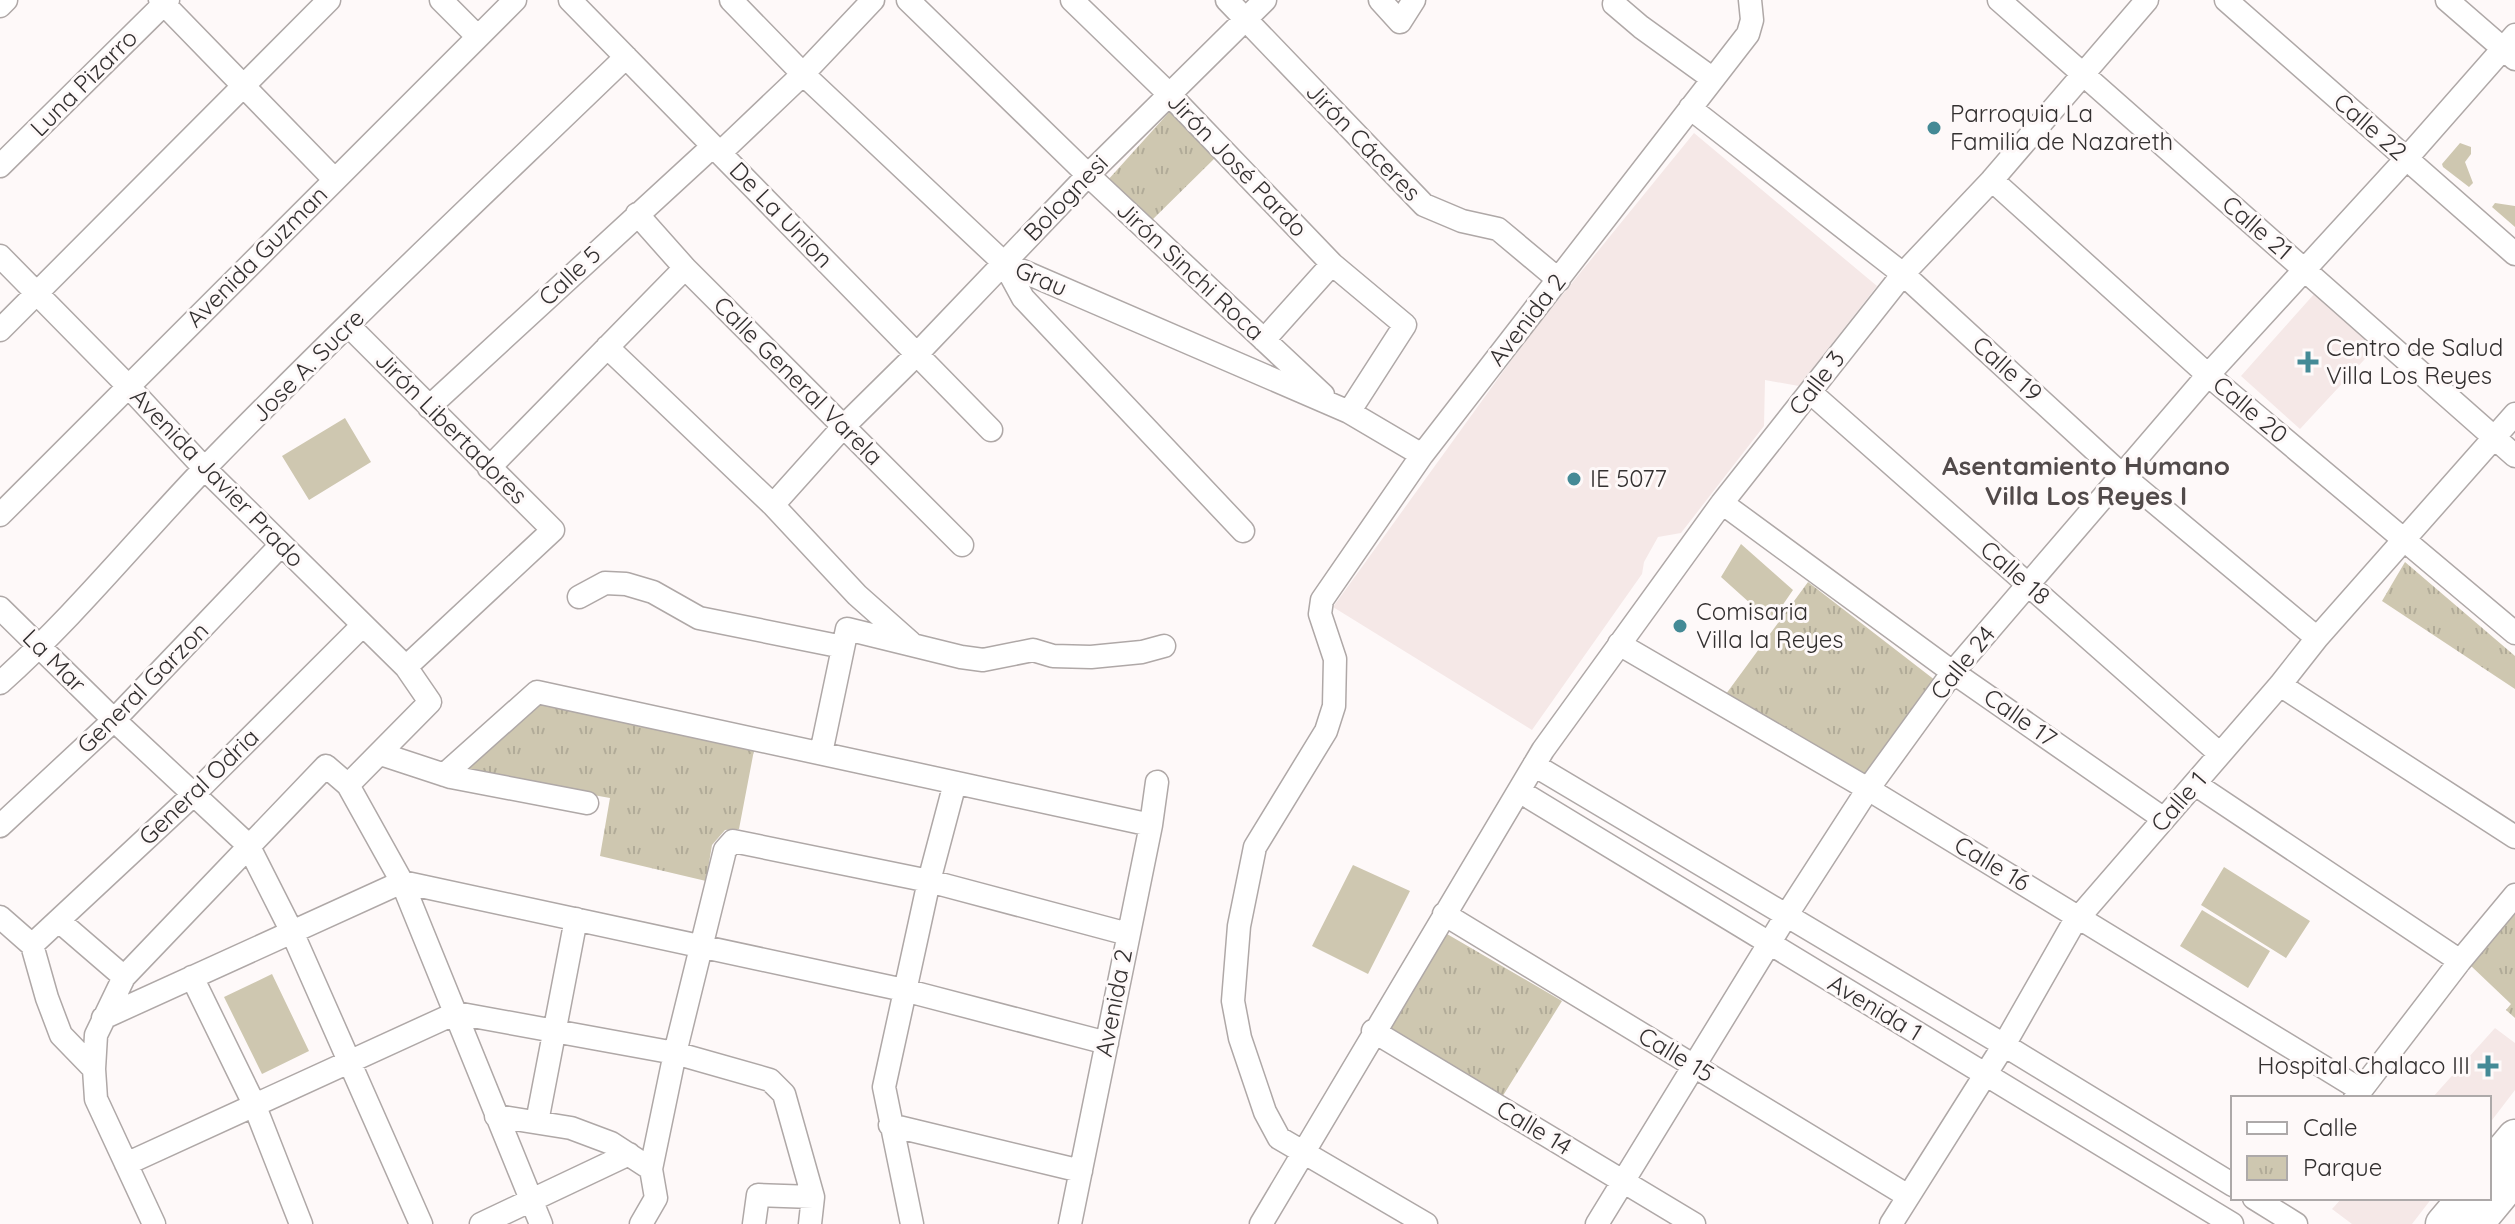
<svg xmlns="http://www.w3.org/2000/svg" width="2515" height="1224" font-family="Quicksand,sans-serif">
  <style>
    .built { fill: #f5e8e7 }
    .grass { fill: #cec7b0 }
    .park { fill: url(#park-tufts) }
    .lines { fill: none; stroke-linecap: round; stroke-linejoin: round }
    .minor-casing { stroke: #afa8a7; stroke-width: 25 }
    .highway-casing { stroke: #afa8a7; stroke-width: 37 }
    .minor { stroke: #fff; stroke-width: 22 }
    .highway { stroke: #fff; stroke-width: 34 }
    .poi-dot { fill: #448a96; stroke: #fef9f9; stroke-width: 3 }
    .labels { text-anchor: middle; stroke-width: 6; stroke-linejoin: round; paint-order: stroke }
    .street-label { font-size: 24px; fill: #333030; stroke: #fef9f9 }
    .poi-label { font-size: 24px; fill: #333030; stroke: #fef9f9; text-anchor: start }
    .neighbourhood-label { font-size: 26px; font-weight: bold; fill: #514a4a; stroke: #fef9f9 }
  </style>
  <defs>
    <pattern id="park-tufts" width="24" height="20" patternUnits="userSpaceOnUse" patternTransform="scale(2)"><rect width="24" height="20" fill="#cec7b0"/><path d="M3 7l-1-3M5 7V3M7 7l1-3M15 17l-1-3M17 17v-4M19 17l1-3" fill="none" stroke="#b1ab98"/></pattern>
  </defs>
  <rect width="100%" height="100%" fill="#fef9f9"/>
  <path class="built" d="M 1694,133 L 1877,286 L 1799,386 L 1765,380 L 1764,426 L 1681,533 L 1658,537 L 1644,562 L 1642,574 L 1532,730 L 1333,607 L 1528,337 Z
    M 2315,293 L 2376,347 L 2300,429 L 2241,376 Z
    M 2495,1028 L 2515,1043 L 2515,1090 L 2489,1124 L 2489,1098 L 2432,1098 Z
    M 2342,1198 L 2432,1198 L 2412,1224 L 2352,1224 L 2332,1209 Z"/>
  <path class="grass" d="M 2460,143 L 2471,147 L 2471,154 L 2465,162 L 2473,183 L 2469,187 L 2443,167 L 2442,164 Z
    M 2495,203 L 2515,206 L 2515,227 L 2492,207 Z
    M 345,418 L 371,462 L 309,500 L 282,456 Z
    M 1741,544 L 1793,590 L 1771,622 L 1721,577 Z
    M 1353,865 L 1410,891 L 1368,974 L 1312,946 Z
    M 2224,867 L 2310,921 L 2286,958 L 2201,905 Z
    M 2202,910 L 2270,951 L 2248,988 L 2180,946 Z
    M 272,974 L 309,1051 L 262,1074 L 224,997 Z"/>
  <path class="park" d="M 1172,109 L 1217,156 L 1148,224 L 1107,181 Z
    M 2405,562 L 2515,656 L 2515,689 L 2382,601 Z
    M 1808,582 L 1940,684 L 1865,779 L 1726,694 Z
    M 536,699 L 755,745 L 739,829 L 725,830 L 712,845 L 706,881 L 600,856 L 610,798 L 476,774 L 465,767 Z
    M 2515,910 L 2515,1018 L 2506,1010 L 2511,1004 L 2470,965 Z
    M 1447,934 L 1562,1001 L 1499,1102 L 1385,1032 Z"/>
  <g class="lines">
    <defs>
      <path id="minor" d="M 160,0 L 334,179
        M 441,0 L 478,37
        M 570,0 L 991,430
        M 731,0 L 803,74 L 1004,263 L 1349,412 L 1422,455
        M 908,0 L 1088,175 L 1323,395
        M 1072,0 L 1168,93 L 1332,264 L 1405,325 L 1349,412
        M 1227,0 L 1424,205 L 1462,221 L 1498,229 L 1559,280
        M 1380,0 L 1400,22 L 1414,0
        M 1999,0 L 2515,456
        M 2226,0 L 2515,254
        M 2447,0 L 2515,59
        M 1614,4 L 1641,27 L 1713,79
        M 0,6 L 6,0
        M 1690,108 L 1903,274 L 2122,475 L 2317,638
        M 720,153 L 803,74 L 873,0
        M 0,166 L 168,0
        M 1992,180 L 2208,375 L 2515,633
        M 637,214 L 685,268 L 962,545
        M 0,256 L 128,386 L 205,469 L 406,667 L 430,702 L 348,785
        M 1004,263 L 1023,298 L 1243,531
        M 348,325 L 553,530 L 406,667
        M 0,330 L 329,0
        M 1264,340 L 1332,264
        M 607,347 L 773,505 L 857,595 L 910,642
        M 1810,392 L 2220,754
        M 429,407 L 713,146
        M 489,468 L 685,268
        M 1722,503 L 1947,668 L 2164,819
        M 773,505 L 843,427 L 917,354 L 1088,175 L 1265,0
        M 0,515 L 515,0
        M 579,597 L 605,583 L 626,584 L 653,592 L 699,618 L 843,647
        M 0,608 L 114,720 L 248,845 L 292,932 L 421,1224
        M 1619,644 L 1868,789 L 2361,1090
        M 0,683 C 74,617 136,540 205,468 C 342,327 485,193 626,57
        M 2280,685 L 2515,837
        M 821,753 L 847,629 L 961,657 L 983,660 L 1033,650 L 1053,656 L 1091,657 L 1142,652 L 1164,646
        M 381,754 L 451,777 L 587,803
        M 1534,765 L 2004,1045 L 2233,1185
        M 444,775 L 537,692 L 1151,825
        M 2195,784 L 2460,961
        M 1519,791 L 2232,1224
        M 0,826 L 114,720 L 281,545
        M 1444,914 L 1908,1196
        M 0,917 L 32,945 L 47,998 L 61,1035 L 94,1069
        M 59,921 L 124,977
        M 32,945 L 193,795 L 363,625
        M 192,977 L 254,1104 L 301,1224
        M 103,1018 L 402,882 L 904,990 L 1107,1043
        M 1373,1031 L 1694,1224
        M 2355,1098 L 2460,961 L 2515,895
        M 496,1116 L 571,1128 L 611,1143 L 651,1169
        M 537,1122 L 576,919
        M 890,1125 L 1081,1171
        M 126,1164 L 456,1013 L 675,1053 L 770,1080 L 784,1094 L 813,1197 L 810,1224
        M 2254,1198 L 2296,1224
        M 154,1224 L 96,1099 L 94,1069 L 96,1035 L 124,977 L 326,766 L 348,785 L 402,882 L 541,1224
        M 481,1224 L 629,1154
        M 641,1224 L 656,1198 L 651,1169 L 675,1053 L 725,850 L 733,841 L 929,881 L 1128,934
        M 754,1224 L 758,1195 L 813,1197
        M 912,1224 L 884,1087 L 929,881 L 955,783
        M 1070,1224 L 1151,825 L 1157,782
        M 1261,1224 L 1543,750 L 1722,503 L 1903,274 L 1992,180 L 2147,0
        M 1426,1224 L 1279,1138 L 1265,1112 L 1240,1038 L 1233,1001 L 1239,926 L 1255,847 L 1326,731 L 1334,706 L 1335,659 L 1320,614 L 1322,600 L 1422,455 L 1748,34 L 1752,20 L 1750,0
        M 1597,1224 L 1786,916 L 1868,789 L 1953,672 L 2208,375 L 2406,159 L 2515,35
        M 1891,1224 L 2004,1045 L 2073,924 L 2280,685 L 2317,638 L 2515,414"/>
      <path id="highway" d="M 2489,1168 L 2515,1137
        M 2443,1224 L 2465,1198
        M 2476,1224 L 2515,1177"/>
    </defs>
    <use href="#minor" class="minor-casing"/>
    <use href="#highway" class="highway-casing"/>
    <use href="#minor" class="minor"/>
    <use href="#highway" class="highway"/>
  </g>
  <g class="poi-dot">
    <circle cx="1934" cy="128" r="8"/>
    <path d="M2304 350h8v8h8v8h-8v8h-8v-8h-8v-8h8z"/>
    <circle cx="1574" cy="479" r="8"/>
    <circle cx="1680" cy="626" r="8"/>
    <path d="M2484 1054h8v8h8v8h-8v8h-8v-8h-8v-8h8z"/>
  </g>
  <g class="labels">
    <g class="street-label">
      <text transform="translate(84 83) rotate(-45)" y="8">Luna Pizarro</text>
      <text transform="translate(2370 127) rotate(41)" y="8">Calle 22</text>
      <text transform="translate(1363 142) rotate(46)" y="8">Jirón Cáceres</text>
      <text transform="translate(1237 165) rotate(46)" y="8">Jirón José Pardo</text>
      <text transform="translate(1066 198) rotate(-46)" y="8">Bolognesi</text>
      <text transform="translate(781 215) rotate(46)" y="8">De La Union</text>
      <text transform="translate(2257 228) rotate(41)" y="8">Calle 21</text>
      <text transform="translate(257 257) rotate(-45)" y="8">Avenida Guzman</text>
      <text transform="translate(1190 271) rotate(43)" y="8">Jirón Sinchi Roca</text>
      <text transform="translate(570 276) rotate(-43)" y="8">Calle 5</text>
      <text transform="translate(1041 279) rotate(23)" y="8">Grau</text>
      <text transform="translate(1527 320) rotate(-52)" y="8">Avenida 2</text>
      <text transform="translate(308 366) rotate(-45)" y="8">Jose A. Sucre</text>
      <text transform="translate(2007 369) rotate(42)" y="8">Calle 19</text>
      <text transform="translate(798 381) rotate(45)" y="8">Calle General Varela</text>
      <text transform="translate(1817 383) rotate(-52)" y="8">Calle 3</text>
      <text transform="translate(2250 410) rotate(40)" y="8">Calle 20</text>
      <text transform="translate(451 428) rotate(45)" y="8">Jirón Libertadores</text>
      <text transform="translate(217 478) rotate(46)" y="8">Avenida Javier Prado</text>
      <text transform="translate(2015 573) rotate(41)" y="8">Calle 18</text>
      <text transform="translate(54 661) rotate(45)" y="8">La Mar</text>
      <text transform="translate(1963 663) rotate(-51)" y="8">Calle 24</text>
      <text transform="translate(143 688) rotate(-45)" y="8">General Garzon</text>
      <text transform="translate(2020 718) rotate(35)" y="8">Calle 17</text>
      <text transform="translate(199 787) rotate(-44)" y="8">General Odria</text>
      <text transform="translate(2179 802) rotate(-49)" y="8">Calle 1</text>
      <text transform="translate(1992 864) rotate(31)" y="8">Calle 16</text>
      <text transform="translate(1114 1003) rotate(-79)" y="8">Avenida 2</text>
      <text transform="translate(1875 1008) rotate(31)" y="8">Avenida 1</text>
      <text transform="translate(1676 1055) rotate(31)" y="8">Calle 15</text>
      <text transform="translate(1534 1128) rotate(31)" y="8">Calle 14</text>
    </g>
    <g class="poi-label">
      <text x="1950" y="122">Parroquia La<tspan x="1950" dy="28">Familia de Nazareth</tspan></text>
      <text x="2326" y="356">Centro de Salud<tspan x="2326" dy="28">Villa Los Reyes</tspan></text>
      <text x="1590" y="487">IE 5077</text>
      <text x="1696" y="620">Comisaria<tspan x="1696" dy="28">Villa la Reyes</tspan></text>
      <text x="2470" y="1074" text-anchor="end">Hospital Chalaco III</text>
    </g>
    <g class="neighbourhood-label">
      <text x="2086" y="475">Asentamiento Humano<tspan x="2086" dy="30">Villa Los Reyes I</tspan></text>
    </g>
  </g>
  <rect x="2231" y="1096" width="260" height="104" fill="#fef9f9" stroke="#ada9a9" stroke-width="2"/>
  <rect x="2247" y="1122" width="40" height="12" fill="#ffffff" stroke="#ada9a9" stroke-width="2"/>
  <text x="2303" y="1136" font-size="24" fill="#333030">Calle</text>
  <rect x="2247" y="1156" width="40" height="24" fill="url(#park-tufts)" stroke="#ada9a9" stroke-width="2"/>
  <text x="2303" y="1176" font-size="24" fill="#333030">Parque</text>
</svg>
